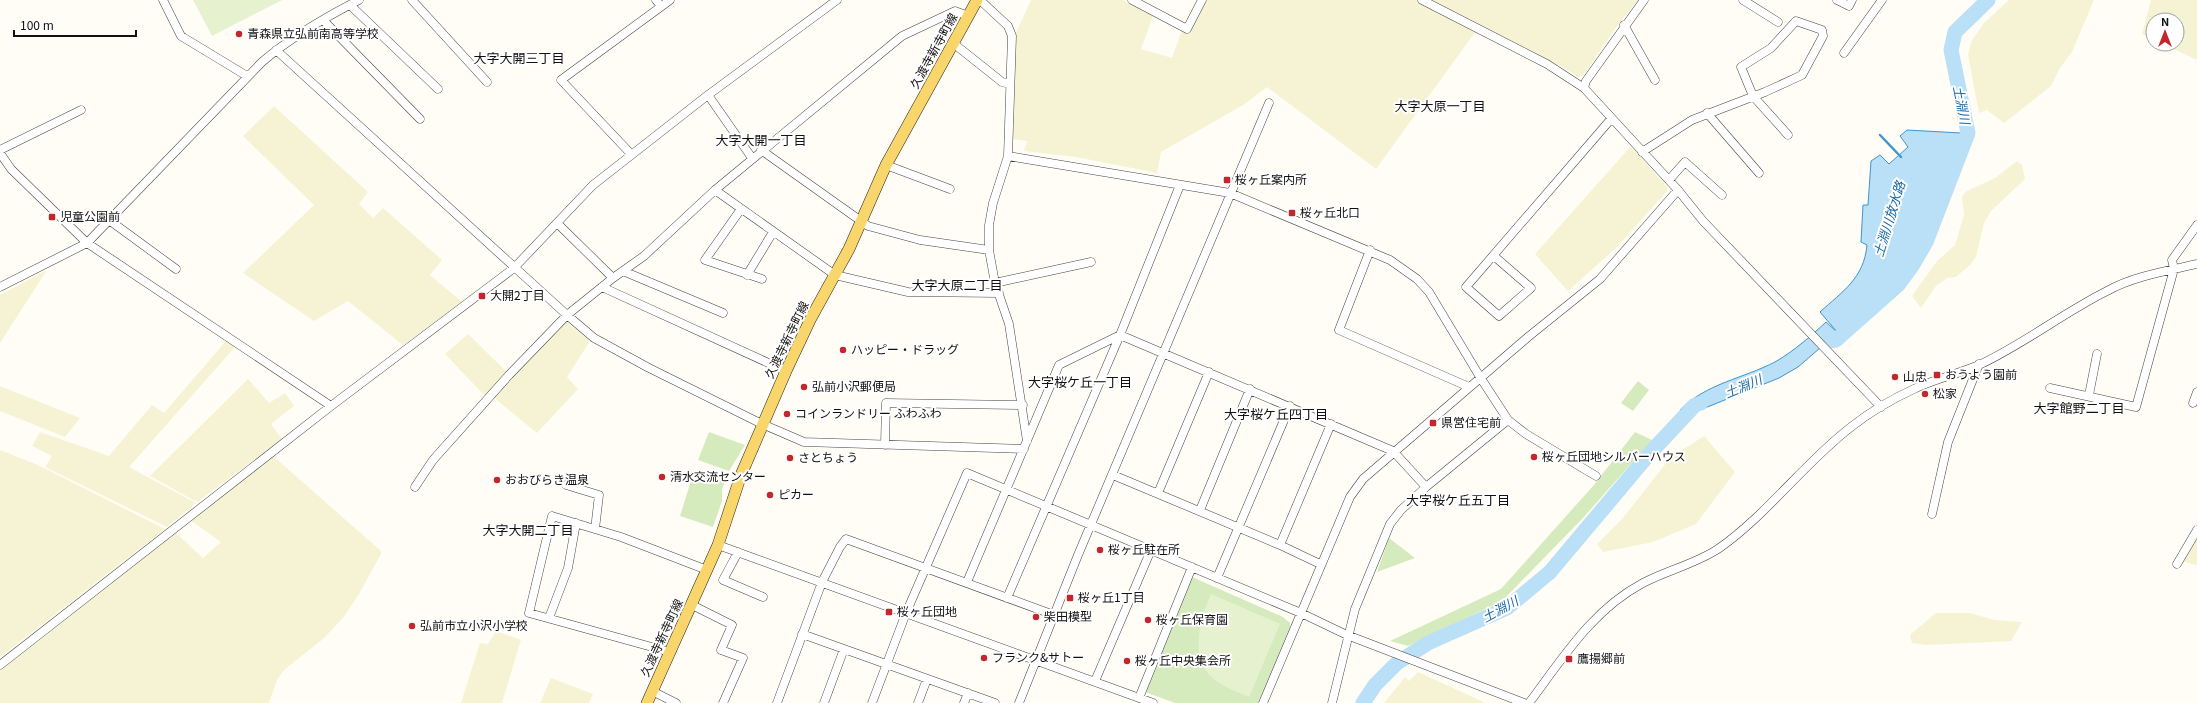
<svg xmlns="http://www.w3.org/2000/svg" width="2197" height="703" font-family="Georgia,'Noto Sans JP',serif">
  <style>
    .farmland { fill: #f6f3d4 }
    .green { fill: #d5ebbd }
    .pitch { fill: #e6f2cf }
    .water { fill: #b9e0f7; stroke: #3f96cf }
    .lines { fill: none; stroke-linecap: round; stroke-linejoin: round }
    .stream { stroke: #3f96cf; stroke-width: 2.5 }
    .river { stroke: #b9e0f7; stroke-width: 15 }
    .minor-casing { stroke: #444; stroke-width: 9 }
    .major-casing { stroke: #222; stroke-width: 12 }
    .minor { stroke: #fff; stroke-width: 8 }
    .major { stroke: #f9d66b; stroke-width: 11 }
    .poi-dot { fill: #c4262e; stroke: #fff; stroke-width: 1.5 }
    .labels { text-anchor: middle; stroke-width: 4; stroke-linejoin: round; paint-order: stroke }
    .poi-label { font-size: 12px; fill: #111; stroke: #fff; text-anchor: start }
    .street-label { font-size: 12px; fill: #111; stroke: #fff }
    .neighbourhood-label { font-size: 13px; fill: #111; stroke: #fff }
    .water-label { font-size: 13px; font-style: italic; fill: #1768a6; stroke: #fff }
  </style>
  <rect width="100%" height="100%" fill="#fffdf5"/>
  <path class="farmland" d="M 1031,0 L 1123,0 L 1153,16 L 1141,49 L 1172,58 L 1182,30 L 1190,32 L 1207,0 L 1416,0 L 1476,31 L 1376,169 L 1267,87 L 1243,105 L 1161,152 L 1157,173 L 1076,157 L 1024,151 L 1027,141 L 1012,139 L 1015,35 Z
    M 1429,0 L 1638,0 L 1612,33 L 1583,76 L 1578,77 L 1564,68 Z
    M 2009,0 L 2094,0 L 2072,52 L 2060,68 L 2051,86 L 2004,123 L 1987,110 L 1979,113 L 1968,55 L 1971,42 L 1984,23 Z
    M 2151,0 L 2197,0 L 2197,60 L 2163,44 L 2177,44 L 2177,20 L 2153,20 L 2153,39 L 2142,34 Z
    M 274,106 L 368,192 L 359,204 L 373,218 L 383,208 L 442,260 L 430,275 L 462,302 L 403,345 L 348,301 L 314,321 L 243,273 L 314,205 L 243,136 Z
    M 1631,146 L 1667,187 L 1667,191 L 1617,247 L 1568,291 L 1535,254 Z
    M 2017,161 L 2022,165 L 2025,179 L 1991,211 L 1984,223 L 1976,257 L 1971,264 L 1956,277 L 1947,278 L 1936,286 L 1921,308 L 1912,296 L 1937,261 L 1955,245 L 1964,215 L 1962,196 L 1967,191 L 1995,178 Z
    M 47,270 L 0,343 L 0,295 Z
    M 564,320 L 590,341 L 567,377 L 578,389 L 537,433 L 493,397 Z
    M 468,334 L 508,373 L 485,396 L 445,354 Z
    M 226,341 L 235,347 L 129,467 L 196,503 L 167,527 L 45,467 L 52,456 L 32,446 L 40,432 L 109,456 L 152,405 L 164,413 Z
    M 248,379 L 269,403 L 285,393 L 294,406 L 271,424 L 282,439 L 197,502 L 150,476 Z
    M 0,386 L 80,418 L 65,437 L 0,411 Z
    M 1704,436 L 1735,472 L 1696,524 L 1653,542 L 1603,552 L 1597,544 L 1623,518 L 1670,458 Z
    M 0,450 L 38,465 L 165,529 L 0,657 Z
    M 273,456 L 381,551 L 381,554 L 359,594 L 343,618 L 323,639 L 284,670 L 277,680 L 269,703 L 0,703 L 0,670 L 44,637 L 175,532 L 203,558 L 221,542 L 190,520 Z
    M 2197,535 L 2197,565 L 2181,561 Z
    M 1936,613 L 1970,613 L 1995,620 L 2022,622 L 2011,641 L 1927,645 L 1912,643 L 1910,635 Z
    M 496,631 L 521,640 L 502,703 L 461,703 L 480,643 L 488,644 Z
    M 1418,672 L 1486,703 L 1384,703 L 1405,677 L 1409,681 Z
    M 551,678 L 593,694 L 589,703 L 540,703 Z"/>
  <path class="green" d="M 1638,381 L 1649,390 L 1633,411 L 1621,403 Z
    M 709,432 L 745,445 L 729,471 L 698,460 Z
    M 1635,432 L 1652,440 L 1583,518 L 1502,601 L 1408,646 L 1390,641 L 1501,589 L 1593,486 Z
    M 694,471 L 725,481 L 722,489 L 722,501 L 713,527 L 680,516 Z
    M 1389,538 L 1415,558 L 1377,572 Z
    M 1192,577 L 1283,617 L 1290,623 L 1290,627 L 1258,703 L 1175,703 L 1145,692 Z"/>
  <path class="pitch" d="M 193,0 L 282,0 L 212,36 Z
    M 1211,594 L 1280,624 L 1249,697 C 1238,692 1225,688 1215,680 C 1188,660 1200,619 1211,594 Z"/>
  <path class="water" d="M 1907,130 L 1961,133 L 1921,246 L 1909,267 L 1893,287 L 1833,337 L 1835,339 L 1841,334 L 1842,336 L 1831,346 L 1820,348 L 1798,367 L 1779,378 L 1700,410 L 1687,417 L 1680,410 C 1705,384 1744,378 1775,362 C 1794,351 1811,336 1826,322 L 1838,333 L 1820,312 C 1843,291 1864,278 1867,245 L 1861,242 L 1863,205 L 1868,205 L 1871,161 L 1880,155 L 1889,164 L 1908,147 L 1900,136 Z"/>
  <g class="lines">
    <path class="stream" d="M 1880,135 L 1901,157"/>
    <path class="river" d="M 1823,342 L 1836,340 L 1898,285 L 1912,266 L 1926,242 L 1968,133 L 1951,50 L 1955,32 L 1988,0
      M 1363,703 L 1375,685 L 1397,663 L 1428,643 L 1507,608 L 1550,572 L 1650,453 L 1695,405 L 1701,403"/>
    <defs>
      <path id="minor" d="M 163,0 L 181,36 L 247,76
        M 412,0 L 487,82
        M 656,0 L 661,6
        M 980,0 L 1008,26 L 1012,36 L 1008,156 L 993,203 L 989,225 L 989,250 L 995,283 L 1009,324 L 1027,441
        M 1132,0 L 1187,29 L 1202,0
        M 1422,0 L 1547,64 L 1584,88 L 1678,190 L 1703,221 L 1881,407
        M 1743,0 L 1778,22
        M 1837,0 L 1849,6 L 1852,0
        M 350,5 L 438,89
        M 323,20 L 420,119
        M 1624,25 L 1655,80
        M 953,43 L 1002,82 L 1010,84
        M 276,50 L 567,315 L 594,338 L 649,368 L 762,424 L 804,442 L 1024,449
        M 1844,53 L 1882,0
        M 1584,88 L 1586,81 L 1644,0
        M 708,95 L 752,158
        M 1707,113 L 1759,173
        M 0,150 L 81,110
        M 761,150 L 868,226 L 920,240 L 989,250
        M 1642,152 L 1692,120 L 1765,92 L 1802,75 L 1823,36 L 1822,30 L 1796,21 L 1771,48 L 1741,67 L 1753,96 L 1788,135
        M 0,153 L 11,169 L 87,243 L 331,406
        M 631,154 L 561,80 L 670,0
        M 1008,156 L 1230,193 L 1390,260 L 1417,279 L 1429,292 L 1480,377 L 1508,420 L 1526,434 L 1596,476
        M 886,165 L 950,189
        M 1669,180 L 1685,162 L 1722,195
        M 715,190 L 835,275 L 908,292 L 999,293
        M 741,209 L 705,260 L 762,279
        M 109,220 L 176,269
        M 557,223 L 613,278
        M 1370,250 L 1339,330 L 1469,387
        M 1494,256 L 1531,288 L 1499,316 L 1466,287 L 1611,119
        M 623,271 L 723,313
        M 747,275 L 773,232
        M 995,283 L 1091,262
        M 0,287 L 87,243 L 262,62 C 291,37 326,17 359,0
        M 602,287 L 786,371
        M 2050,388 L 2136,407 L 2174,269 L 2172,260 L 2197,225
        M 2089,395 L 2097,354
        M 2193,403 L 2197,392
        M 885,445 L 886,403 L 1023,405
        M 1113,475 L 1280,545
        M 566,485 L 599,495 L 595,529
        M 415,487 L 433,460 L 509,375 L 567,315 L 613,278 L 644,256 L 715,190 L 902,36 L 955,11 L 968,16
        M 1158,493 L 1209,372
        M 1200,510 L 1250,389
        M 1932,514 L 1948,442 L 1979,364
        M 718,545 L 1153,703
        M 738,552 L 723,580 L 763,597
        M 1320,564 L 1280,545 L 1331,424
        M 2177,564 L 2197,530
        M 1217,578 L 1290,406
        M 967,582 L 1059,365 L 1120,335 L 1393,451 L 1426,487
        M 1007,598 L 1120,335 L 1180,185
        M 692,605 L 732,625 L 721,650 L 743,658 L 723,703
        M 549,618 L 568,568 L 576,523
        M 802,634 L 995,703
        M 670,652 L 529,613 L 552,516 L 621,537 L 707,570
        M 0,665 L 331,406 L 514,268 L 593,185 L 708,95 L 837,0
        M 1095,681 L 1151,550
        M 652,691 L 676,703
        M 1139,698 L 1192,567
        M 777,703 L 822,582 L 840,547 L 846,539 L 1054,615
        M 824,703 L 844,649
        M 872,703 L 906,613 L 967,473 L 1301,613 L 1347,635 L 1524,703
        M 918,703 L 927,679
        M 964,703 L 968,693
        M 1019,703 L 1078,555 L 1269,103
        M 1263,703 L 1350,497 L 1363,479 L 1528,337 L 1600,279 L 1678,190
        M 1332,703 L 1355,609 L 1390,524 L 1401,510 L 1426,487 L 1508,420
        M 1529,703 C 1563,658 1592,610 1643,583 C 1668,570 1695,564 1718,549 C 1766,516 1804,463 1851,427 C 1870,412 1892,399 1914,389 C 1935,379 1958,374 1979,365 C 2024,344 2063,313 2107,291 C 2134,276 2167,271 2197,264"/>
      <path id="major" d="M 647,703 L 718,545 L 741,475 L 786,371 L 811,318 L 849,249 L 886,165 L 977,0"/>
    </defs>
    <use href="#minor" class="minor-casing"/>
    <use href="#major" class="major-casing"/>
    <use href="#minor" class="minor"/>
    <use href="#major" class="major"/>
  </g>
  <g class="poi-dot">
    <circle cx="239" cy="34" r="4"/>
    <rect x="1223" y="176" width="8" height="8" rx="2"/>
    <rect x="1288" y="209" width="8" height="8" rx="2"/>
    <rect x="48" y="213" width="8" height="8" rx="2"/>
    <rect x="478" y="292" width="8" height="8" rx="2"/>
    <circle cx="843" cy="350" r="4"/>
    <rect x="1933" y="371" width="8" height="8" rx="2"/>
    <circle cx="1895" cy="377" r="4"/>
    <circle cx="804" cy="387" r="4"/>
    <circle cx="1925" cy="394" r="4"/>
    <circle cx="787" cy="414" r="4"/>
    <rect x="1429" y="419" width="8" height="8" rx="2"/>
    <circle cx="1534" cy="457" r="4"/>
    <circle cx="790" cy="458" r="4"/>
    <circle cx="662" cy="477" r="4"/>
    <circle cx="497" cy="480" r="4"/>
    <circle cx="770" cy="495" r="4"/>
    <circle cx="1100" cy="550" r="4"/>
    <rect x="1066" y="594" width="8" height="8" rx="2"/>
    <rect x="885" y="608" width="8" height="8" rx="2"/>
    <circle cx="1036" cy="617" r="4"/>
    <circle cx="1148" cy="620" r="4"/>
    <circle cx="412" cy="626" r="4"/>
    <circle cx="984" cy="658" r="4"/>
    <rect x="1565" y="655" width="8" height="8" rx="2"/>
    <circle cx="1127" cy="661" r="4"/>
  </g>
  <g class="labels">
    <g class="poi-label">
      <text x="247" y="38">青森県立弘前南高等学校</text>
      <text x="1235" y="184">桜ヶ丘案内所</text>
      <text x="1300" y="217">桜ヶ丘北口</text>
      <text x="60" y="221">児童公園前</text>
      <text x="490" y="300">大開2丁目</text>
      <text x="851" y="354">ハッピー・ドラッグ</text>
      <text x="1945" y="379">おうよう園前</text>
      <text x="1903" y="381">山忠</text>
      <text x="812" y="391">弘前小沢郵便局</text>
      <text x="1933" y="398">松家</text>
      <text x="795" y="418">コインランドリー ふわふわ</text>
      <text x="1441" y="427">県営住宅前</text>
      <text x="1542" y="461">桜ヶ丘団地シルバーハウス</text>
      <text x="798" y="462">さとちょう</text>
      <text x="670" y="481">清水交流センター</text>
      <text x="505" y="484">おおびらき温泉</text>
      <text x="778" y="499">ピカー</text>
      <text x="1108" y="554">桜ヶ丘駐在所</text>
      <text x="1078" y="602">桜ヶ丘1丁目</text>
      <text x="897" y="616">桜ヶ丘団地</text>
      <text x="1044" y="621">柴田模型</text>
      <text x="1156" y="624">桜ヶ丘保育園</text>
      <text x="420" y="630">弘前市立小沢小学校</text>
      <text x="992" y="662">フランク&amp;サトー</text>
      <text x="1577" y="663">鷹揚郷前</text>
      <text x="1135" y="665">桜ヶ丘中央集会所</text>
    </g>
    <g class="street-label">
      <text transform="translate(934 51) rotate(-61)" y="4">久渡寺新寺町線</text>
      <text transform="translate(787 340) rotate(-64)" y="4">久渡寺新寺町線</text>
      <text transform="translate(662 638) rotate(-65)" y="4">久渡寺新寺町線</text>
    </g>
    <g class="neighbourhood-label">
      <text x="519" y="63">大字大開三丁目</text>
      <text x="1440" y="111">大字大原一丁目</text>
      <text x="761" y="145">大字大開一丁目</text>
      <text x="957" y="290">大字大原二丁目</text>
      <text x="1080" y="387">大字桜ケ丘一丁目</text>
      <text x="2079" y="413">大字館野二丁目</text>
      <text x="1276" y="419">大字桜ケ丘四丁目</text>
      <text x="1458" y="505">大字桜ケ丘五丁目</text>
      <text x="528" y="535">大字大開二丁目</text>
    </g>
    <g class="water-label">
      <text transform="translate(1962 105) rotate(79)" y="5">土淵川</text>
      <text transform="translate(1889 219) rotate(-73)" y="5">土淵川放水路</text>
      <text transform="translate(1743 386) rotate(-23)" y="5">土淵川</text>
      <text transform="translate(1500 609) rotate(-29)" y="5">土淵川</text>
    </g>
  </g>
  <g transform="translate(2165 32)"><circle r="19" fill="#ffffff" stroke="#a0a0a0"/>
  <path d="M0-3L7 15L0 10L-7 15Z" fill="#c4262e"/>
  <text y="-6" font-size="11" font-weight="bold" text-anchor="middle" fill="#111111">N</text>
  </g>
  <path d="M14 30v6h122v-6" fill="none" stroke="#111111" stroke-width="2"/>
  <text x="20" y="30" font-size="12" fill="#111111" stroke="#ffffff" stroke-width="3" paint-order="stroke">100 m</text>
</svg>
